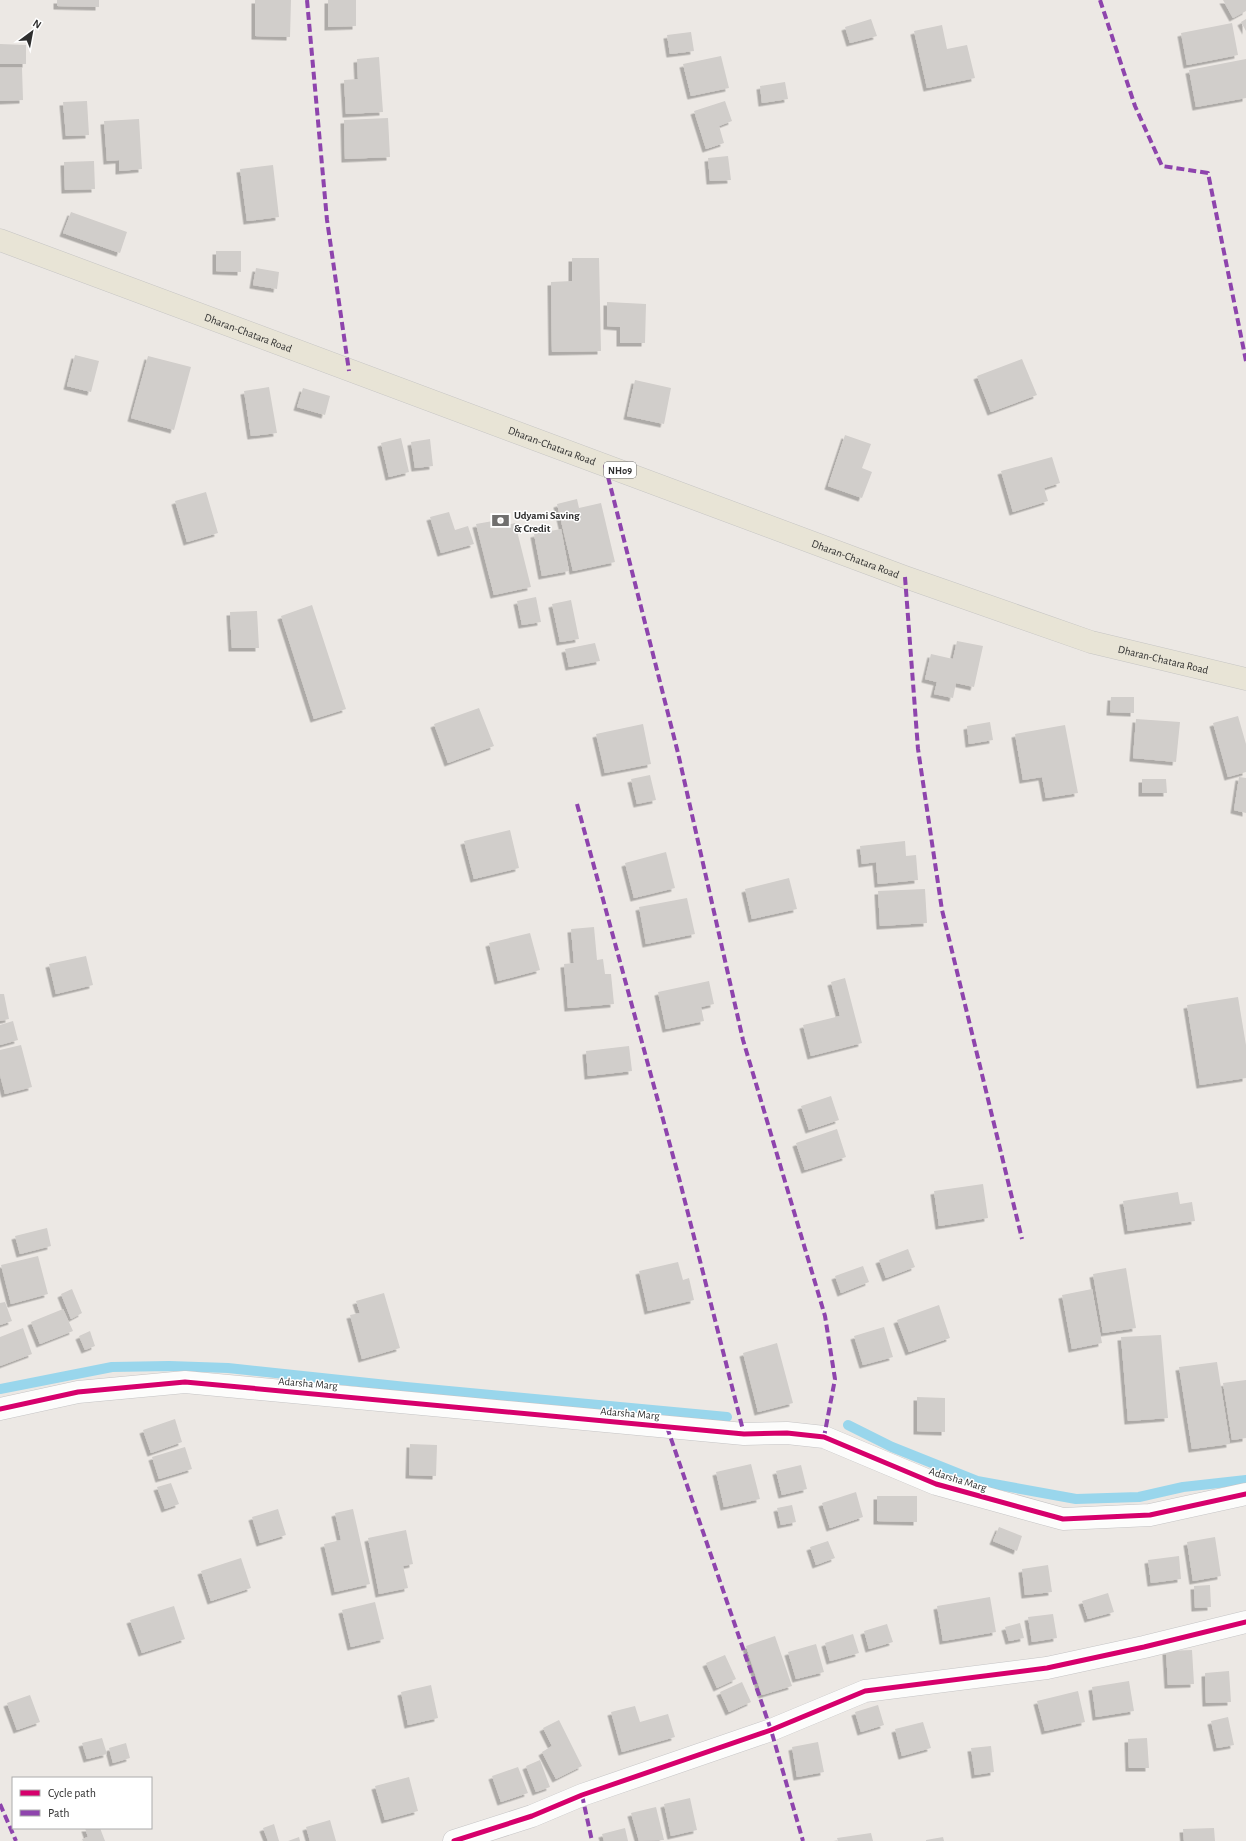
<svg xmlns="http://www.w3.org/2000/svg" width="1246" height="1841" font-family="'Alegreya Sans',sans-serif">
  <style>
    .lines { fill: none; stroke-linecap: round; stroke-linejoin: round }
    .stream { stroke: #99d6ec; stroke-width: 10 }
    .building { fill: #d1cecb; filter: url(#shadow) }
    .street-casing { stroke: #c5c4c5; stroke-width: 23 }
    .primary-casing { stroke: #c6c5c4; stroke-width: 23 }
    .street { stroke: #fcfcfb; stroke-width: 22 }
    .primary { stroke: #e8e4d6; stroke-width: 22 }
    .quiet { stroke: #8e44ad; stroke-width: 4; stroke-dasharray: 8 4; stroke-linecap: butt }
    .cycleway-casing { stroke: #fff; stroke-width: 8 }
    .cycleway { stroke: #d6006c; stroke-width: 5 }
    .labels { text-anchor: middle; stroke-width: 3; stroke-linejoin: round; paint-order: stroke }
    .shield { fill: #fff; stroke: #6d6d6d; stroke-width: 1 }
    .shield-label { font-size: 10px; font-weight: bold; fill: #2e2e2e }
    .street-label { font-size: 11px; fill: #2e2e2e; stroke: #fff }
    .poi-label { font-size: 11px; font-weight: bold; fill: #2e2e2e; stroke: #fff; text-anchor: start }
  </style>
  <defs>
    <filter id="shadow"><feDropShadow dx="-3.5" dy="3.5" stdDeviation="0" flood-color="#0004"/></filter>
  </defs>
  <rect width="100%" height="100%" fill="#ece8e4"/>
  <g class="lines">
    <path class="stream" d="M 0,1389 L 112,1367 L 169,1366 L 228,1368 L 406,1387 L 727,1417
      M 848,1425 L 892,1447 L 977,1481 L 1076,1499 L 1139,1497 L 1183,1487 L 1246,1480"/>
  </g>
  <path class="building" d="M 57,0 L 99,0 L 99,7 L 57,6 Z
    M 255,0 L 291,0 L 290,37 L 255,36 Z
    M 328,0 L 356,0 L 356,26 L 328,27 Z
    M 1223,0 L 1246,0 L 1246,11 L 1233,18 Z
    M 871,19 L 877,36 L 850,43 L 845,27 Z
    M 1246,19 L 1246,31 L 1241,22 Z
    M 1232,23 L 1238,55 L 1187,65 L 1181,33 Z
    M 942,25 L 947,49 L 967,45 L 975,78 L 927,88 L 914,31 Z
    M 691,32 L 694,51 L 670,54 L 667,35 Z
    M 0,44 L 26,45 L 26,64 L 0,64 Z
    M 721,56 L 729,88 L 691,96 L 683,64 Z
    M 379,57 L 383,112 L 346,114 L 344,80 L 358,79 L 357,59 Z
    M 1246,59 L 1246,98 L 1196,107 L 1189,70 Z
    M 0,68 L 22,68 L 23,100 L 0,101 Z
    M 785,82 L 788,99 L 762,103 L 760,86 Z
    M 87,101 L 89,135 L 66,136 L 63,102 Z
    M 725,101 L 732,121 L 719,126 L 724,143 L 706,149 L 694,111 Z
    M 388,118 L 390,157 L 345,159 L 344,120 Z
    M 139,119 L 142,169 L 119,171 L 119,160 L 107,161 L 104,121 Z
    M 728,156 L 731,180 L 710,181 L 708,158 Z
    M 94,161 L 95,189 L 65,190 L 64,162 Z
    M 273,165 L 279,217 L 247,221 L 240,169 Z
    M 71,212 L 127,232 L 120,253 L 63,233 Z
    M 216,251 L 241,251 L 241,272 L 216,271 Z
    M 572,258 L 599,258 L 601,351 L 552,352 L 551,282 L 572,281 Z
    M 256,268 L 279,272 L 277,289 L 253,285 Z
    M 607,302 L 646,304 L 645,343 L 620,343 L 620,327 L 607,326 Z
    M 75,355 L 99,361 L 91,392 L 67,386 Z
    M 148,356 L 191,367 L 174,430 L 131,418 Z
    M 1022,359 L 1037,395 L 991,412 L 977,376 Z
    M 635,380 L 671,388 L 664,424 L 627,416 Z
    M 269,387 L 277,433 L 251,436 L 244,391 Z
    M 303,388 L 330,396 L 325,415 L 297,407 Z
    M 845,435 L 871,444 L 862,468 L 872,472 L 862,498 L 828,486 Z
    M 401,438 L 409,472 L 389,477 L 381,443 Z
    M 430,439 L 433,466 L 415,468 L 411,442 Z
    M 1052,457 L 1060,483 L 1044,488 L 1048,501 L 1013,512 L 1001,471 Z
    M 206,492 L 218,533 L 187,542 L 175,501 Z
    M 577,499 L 579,508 L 601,503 L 615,562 L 573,571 L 557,504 Z
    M 449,512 L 455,530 L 468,526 L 474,544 L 441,553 L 430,517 Z
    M 493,521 L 495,528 L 515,523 L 531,587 L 494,595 L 476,524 Z
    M 561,529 L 569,571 L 542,576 L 534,534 Z
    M 536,597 L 541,622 L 522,625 L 517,601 Z
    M 571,600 L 579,639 L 560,642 L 552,604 Z
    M 312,605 L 346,709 L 314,719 L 281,616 Z
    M 257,611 L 259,648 L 232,648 L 230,612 Z
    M 957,641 L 983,646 L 974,687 L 956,683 L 953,698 L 934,694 L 937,682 L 925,679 L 931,654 L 953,659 Z
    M 595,643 L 600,661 L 569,667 L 565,649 Z
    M 1111,697 L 1134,697 L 1134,713 L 1110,712 Z
    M 479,708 L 494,746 L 448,763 L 434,724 Z
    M 1238,716 L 1246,744 L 1246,772 L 1228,777 L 1213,723 Z
    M 1136,719 L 1180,722 L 1176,762 L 1133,758 Z
    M 990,722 L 993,740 L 969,744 L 967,726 Z
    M 643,724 L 651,764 L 605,773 L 596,734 Z
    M 1065,725 L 1078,793 L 1046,798 L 1042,777 L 1023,780 L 1015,734 Z
    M 650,775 L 656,800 L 637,804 L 631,779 Z
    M 1239,777 L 1246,778 L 1246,813 L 1234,810 Z
    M 1142,779 L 1166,779 L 1167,793 L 1142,793 Z
    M 510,830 L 519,868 L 474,879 L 464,841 Z
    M 905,841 L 906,856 L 916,855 L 918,880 L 878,884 L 876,862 L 862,864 L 860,846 Z
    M 666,852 L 675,888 L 634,898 L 625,863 Z
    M 789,878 L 797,909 L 752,919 L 745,889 Z
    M 925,889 L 927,923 L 880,926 L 878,891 Z
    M 687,898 L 695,934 L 646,944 L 639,907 Z
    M 594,927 L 597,960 L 603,959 L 605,974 L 611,974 L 614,1004 L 568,1008 L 564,964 L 574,963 L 571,929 Z
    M 530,933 L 540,970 L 498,981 L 489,943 Z
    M 86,956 L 93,985 L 56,994 L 49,964 Z
    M 845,978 L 862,1043 L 811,1056 L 803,1025 L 840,1016 L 831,982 Z
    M 709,981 L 714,1004 L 701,1007 L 704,1021 L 666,1029 L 658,992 Z
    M 0,994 L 4,994 L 9,1019 L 0,1021 Z
    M 1238,997 L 1246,1045 L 1246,1078 L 1200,1085 L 1187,1005 Z
    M 13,1021 L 18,1040 L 0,1045 L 0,1025 Z
    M 21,1045 L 32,1087 L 5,1094 L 0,1075 L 0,1050 Z
    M 629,1046 L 632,1071 L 588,1076 L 586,1051 Z
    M 831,1096 L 839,1120 L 809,1130 L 801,1106 Z
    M 837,1129 L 846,1157 L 805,1170 L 796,1143 Z
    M 983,1184 L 988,1218 L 939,1226 L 934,1191 Z
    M 1178,1192 L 1180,1204 L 1192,1202 L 1195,1221 L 1128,1231 L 1123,1201 Z
    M 47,1228 L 51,1246 L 20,1254 L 15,1236 Z
    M 908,1249 L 915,1267 L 886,1278 L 879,1260 Z
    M 38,1256 L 48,1294 L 11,1304 L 1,1265 Z
    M 678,1262 L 683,1280 L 689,1278 L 694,1300 L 648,1311 L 639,1271 Z
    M 863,1266 L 869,1282 L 841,1293 L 835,1276 Z
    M 1126,1268 L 1136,1328 L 1103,1333 L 1093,1274 Z
    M 72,1289 L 82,1313 L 71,1319 L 61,1294 Z
    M 1092,1289 L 1102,1343 L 1072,1349 L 1062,1295 Z
    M 384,1293 L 400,1348 L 362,1359 L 350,1315 L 360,1313 L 356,1301 Z
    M 5,1302 L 12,1321 L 0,1325 L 0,1303 Z
    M 939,1305 L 950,1338 L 909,1352 L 897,1320 Z
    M 63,1309 L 73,1331 L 40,1344 L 31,1322 Z
    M 884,1327 L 893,1357 L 863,1365 L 854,1336 Z
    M 23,1328 L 32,1354 L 0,1366 L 0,1337 Z
    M 90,1331 L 95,1346 L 85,1350 L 79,1336 Z
    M 1161,1335 L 1168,1418 L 1128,1421 L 1121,1337 Z
    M 777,1343 L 793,1403 L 758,1412 L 743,1353 Z
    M 1217,1362 L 1230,1444 L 1192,1449 L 1179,1367 Z
    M 1246,1380 L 1246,1438 L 1232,1440 L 1223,1383 Z
    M 917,1397 L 945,1398 L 945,1432 L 917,1431 Z
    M 175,1419 L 182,1442 L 151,1453 L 143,1430 Z
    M 410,1444 L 437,1445 L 436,1476 L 409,1475 Z
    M 185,1447 L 192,1469 L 159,1479 L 152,1457 Z
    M 751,1464 L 760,1499 L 724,1507 L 716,1472 Z
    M 801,1465 L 807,1489 L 782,1495 L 776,1471 Z
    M 171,1483 L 179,1504 L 165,1509 L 157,1487 Z
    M 856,1492 L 863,1517 L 830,1528 L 822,1503 Z
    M 877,1496 L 917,1496 L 917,1522 L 877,1521 Z
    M 792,1505 L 796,1522 L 781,1525 L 777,1508 Z
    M 278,1509 L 286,1535 L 260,1543 L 252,1517 Z
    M 353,1509 L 370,1584 L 335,1592 L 324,1544 L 341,1540 L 335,1513 Z
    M 999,1527 L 1022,1536 L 1017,1551 L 993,1541 Z
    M 406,1530 L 413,1564 L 403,1566 L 408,1588 L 379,1594 L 368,1538 Z
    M 1215,1537 L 1221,1576 L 1193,1581 L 1187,1542 Z
    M 828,1541 L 835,1558 L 816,1565 L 810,1547 Z
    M 1179,1556 L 1181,1579 L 1151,1583 L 1148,1560 Z
    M 241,1558 L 251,1588 L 211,1601 L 201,1571 Z
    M 1048,1565 L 1052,1592 L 1025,1595 L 1022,1569 Z
    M 1210,1585 L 1211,1607 L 1195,1608 L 1194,1586 Z
    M 1108,1593 L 1114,1612 L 1088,1619 L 1082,1601 Z
    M 990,1597 L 996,1632 L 943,1641 L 937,1606 Z
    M 375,1602 L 384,1639 L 351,1647 L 342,1610 Z
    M 174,1606 L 185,1639 L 142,1653 L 130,1620 Z
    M 1053,1614 L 1057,1638 L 1032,1642 L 1028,1617 Z
    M 1020,1623 L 1024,1638 L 1009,1641 L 1005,1627 Z
    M 887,1624 L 893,1642 L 869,1649 L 864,1631 Z
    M 853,1634 L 859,1653 L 830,1661 L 825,1643 Z
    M 775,1636 L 792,1686 L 762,1695 L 746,1646 Z
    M 816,1644 L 824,1672 L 796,1679 L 788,1652 Z
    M 1192,1650 L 1194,1684 L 1168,1685 L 1166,1651 Z
    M 725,1655 L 736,1679 L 717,1688 L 706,1663 Z
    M 1229,1671 L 1231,1702 L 1206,1703 L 1205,1673 Z
    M 1129,1681 L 1134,1711 L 1096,1717 L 1092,1687 Z
    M 742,1682 L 751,1702 L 729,1712 L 720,1692 Z
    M 431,1685 L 438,1718 L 408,1725 L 401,1692 Z
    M 1078,1691 L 1085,1722 L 1045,1731 L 1037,1701 Z
    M 30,1695 L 40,1722 L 17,1730 L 7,1703 Z
    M 878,1705 L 884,1725 L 861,1732 L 855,1712 Z
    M 635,1706 L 640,1722 L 668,1714 L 675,1737 L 622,1752 L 611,1712 Z
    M 1228,1717 L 1234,1745 L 1217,1748 L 1211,1721 Z
    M 559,1720 L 582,1766 L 556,1779 L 542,1752 L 552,1746 L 543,1728 Z
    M 923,1722 L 931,1748 L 902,1756 L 895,1729 Z
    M 102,1738 L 107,1754 L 87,1759 L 82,1743 Z
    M 1147,1738 L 1149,1768 L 1129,1768 L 1128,1739 Z
    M 818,1742 L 824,1772 L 797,1777 L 792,1747 Z
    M 126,1743 L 130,1758 L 113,1763 L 109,1748 Z
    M 991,1746 L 994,1772 L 975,1775 L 971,1748 Z
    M 540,1760 L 550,1787 L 536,1792 L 526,1766 Z
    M 518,1767 L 528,1793 L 501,1802 L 492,1776 Z
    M 409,1777 L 418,1811 L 385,1820 L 375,1786 Z
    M 690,1798 L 697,1830 L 671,1836 L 664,1804 Z
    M 656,1807 L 664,1840 L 639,1841 L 631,1813 Z
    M 330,1820 L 336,1841 L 310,1841 L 306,1827 Z
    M 274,1824 L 279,1841 L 268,1841 L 263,1828 Z
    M 85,1828 L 100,1828 L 105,1841 L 83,1841 L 82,1839 L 88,1837 Z
    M 625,1828 L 628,1841 L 604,1841 L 602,1834 Z
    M 1214,1828 L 1215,1841 L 1184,1841 L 1183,1829 Z
    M 871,1833 L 873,1841 L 838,1841 L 837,1838 Z
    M 299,1837 L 300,1841 L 288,1841 Z
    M 943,1837 L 944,1841 L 926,1841 L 926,1840 Z"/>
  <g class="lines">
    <defs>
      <path id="street" d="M 0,1409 L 78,1392 L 185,1382 L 744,1434 L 787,1433 L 824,1437 L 936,1484 L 1063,1519 L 1150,1515 L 1246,1494
        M 454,1841 L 532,1816 L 582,1795 L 771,1730 L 865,1691 L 1047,1668 L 1144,1647 L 1246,1622"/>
      <g id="primary">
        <path id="s1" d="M 0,240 L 905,577 L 1091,642 L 1246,679"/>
      </g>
    </defs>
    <use href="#street" class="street-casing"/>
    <use href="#primary" class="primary-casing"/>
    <use href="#street" class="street"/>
    <use href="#primary" class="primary"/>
    <path class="quiet" d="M 307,0 L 327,220 L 349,371
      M 1100,0 L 1135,106 L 1162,166 L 1208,173 L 1246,361
      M 605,465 L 678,753 L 743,1040 L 825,1316 L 835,1379 L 824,1437
      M 905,577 L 918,749 L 942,910 L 1022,1239
      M 577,804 L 679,1178 L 744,1434
      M 667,1427 L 771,1730 L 803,1841
      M 582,1795 L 592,1841
      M 0,1804 L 16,1841"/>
    <defs>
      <path id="cycleway" d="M 0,1409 L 78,1392 L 185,1382 L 744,1434 L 787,1433 L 824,1437 L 936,1484 L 1063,1519 L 1150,1515 L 1246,1494
        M 454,1841 L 532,1816 L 582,1795 L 771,1730 L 865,1691 L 1047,1668 L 1144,1647 L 1246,1622"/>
    </defs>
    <use href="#cycleway" class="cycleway-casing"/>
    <use href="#cycleway" class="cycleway"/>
  </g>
  <defs>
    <symbol id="bank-bare" viewBox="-9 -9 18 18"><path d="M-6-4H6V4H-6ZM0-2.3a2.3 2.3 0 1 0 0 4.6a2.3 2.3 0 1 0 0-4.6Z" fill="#706f6e" stroke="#fff" stroke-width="2.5" paint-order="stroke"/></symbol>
  </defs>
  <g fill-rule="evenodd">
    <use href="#bank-bare" x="488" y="508" width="25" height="25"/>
  </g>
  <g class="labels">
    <rect class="shield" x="604" y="462" width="32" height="16" rx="3"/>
    <g class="shield-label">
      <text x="620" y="474">NH09</text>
    </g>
    <g class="street-label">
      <text dy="4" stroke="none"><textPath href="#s1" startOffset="265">Dharan-Chatara Road</textPath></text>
      <text dy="4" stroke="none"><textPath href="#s1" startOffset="589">Dharan-Chatara Road</textPath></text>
      <text dy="4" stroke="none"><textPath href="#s1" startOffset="913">Dharan-Chatara Road</textPath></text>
      <text dy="4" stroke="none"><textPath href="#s1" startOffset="1237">Dharan-Chatara Road</textPath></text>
      <text transform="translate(308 1383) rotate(5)" y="4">Adarsha Marg</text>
      <text transform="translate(630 1413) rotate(5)" y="4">Adarsha Marg</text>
      <text transform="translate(958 1479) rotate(17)" y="4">Adarsha Marg</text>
    </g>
    <g class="poi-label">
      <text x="514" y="519">Udyami Saving<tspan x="514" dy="13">&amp; Credit</tspan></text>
    </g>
  </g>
  <rect x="12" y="1777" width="140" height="52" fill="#ffffff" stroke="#ababab"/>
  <rect x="20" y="1790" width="20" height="6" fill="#d6006c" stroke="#ababab"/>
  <text x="48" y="1797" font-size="12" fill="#2e2e2e">Cycle path</text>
  <rect x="20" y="1810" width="20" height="6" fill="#8e44ad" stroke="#ababab"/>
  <text x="48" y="1817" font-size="12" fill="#2e2e2e">Path</text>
  <g transform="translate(32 32) rotate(32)" stroke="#ffffff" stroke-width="3" paint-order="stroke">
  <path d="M0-3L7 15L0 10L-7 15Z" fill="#2e2e2e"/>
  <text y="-6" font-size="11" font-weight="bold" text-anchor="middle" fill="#2e2e2e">N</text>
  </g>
</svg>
